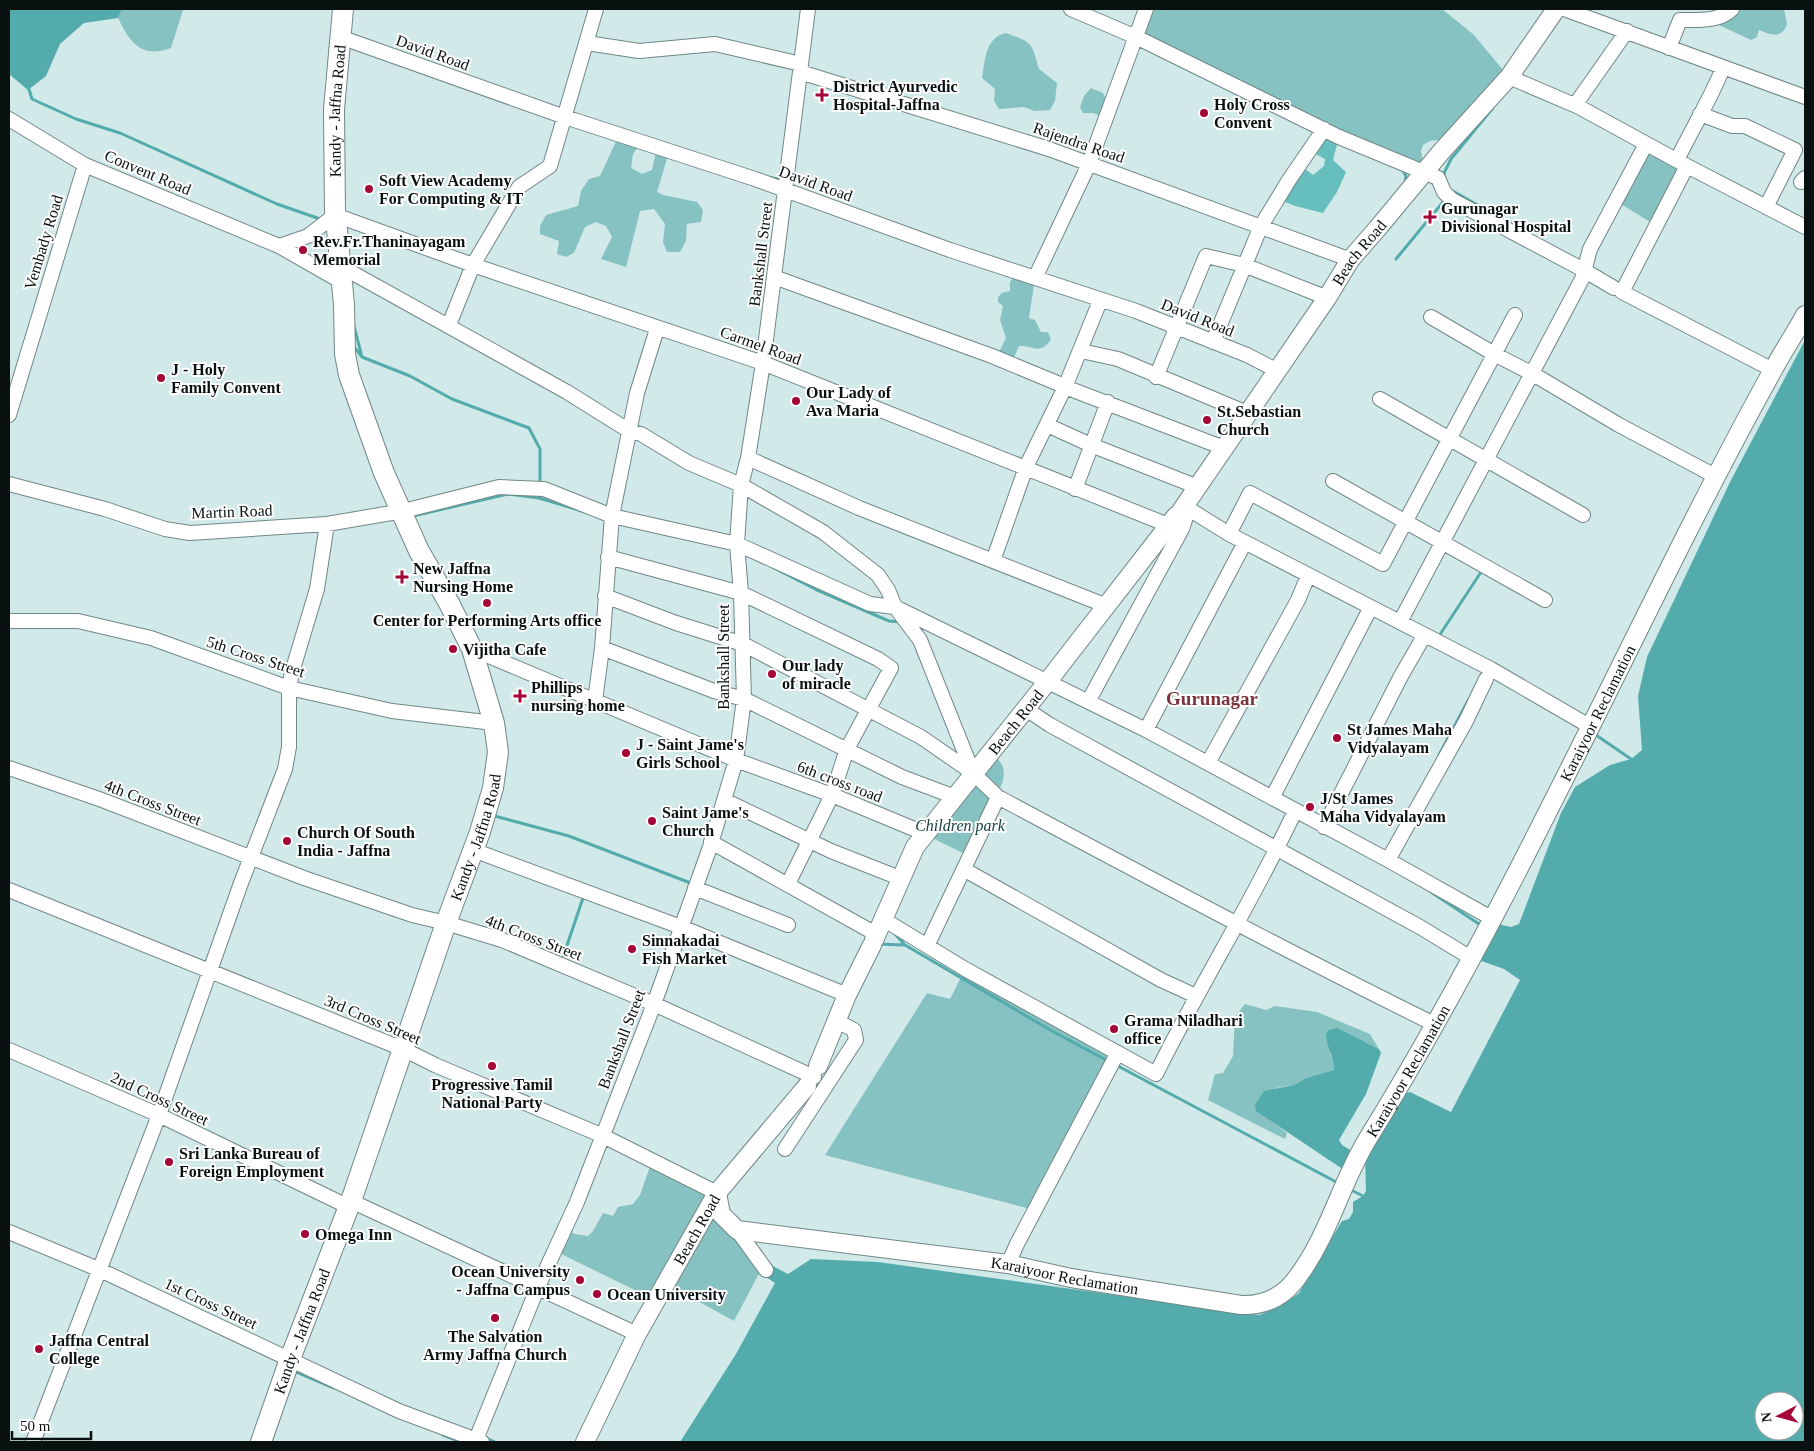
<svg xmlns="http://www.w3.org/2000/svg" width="1814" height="1451" font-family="Georgia,serif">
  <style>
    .green { fill: #86c2c1 }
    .forest { fill: #66bebd }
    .water { fill: #53acab; fill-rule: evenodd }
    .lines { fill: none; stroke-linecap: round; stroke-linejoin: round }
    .stream { stroke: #53acab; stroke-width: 3 }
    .minor-casing { stroke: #708786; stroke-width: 16 }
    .major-casing { stroke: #708786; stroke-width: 20 }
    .highway-casing { stroke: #708786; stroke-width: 22 }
    .minor { stroke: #fff; stroke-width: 14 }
    .major { stroke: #fff; stroke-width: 18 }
    .highway { stroke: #fff; stroke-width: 20 }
    .poi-dot { fill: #a30637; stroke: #fff; stroke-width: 2 }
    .labels { text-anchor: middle; stroke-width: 4; stroke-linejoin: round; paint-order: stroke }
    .street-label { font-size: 16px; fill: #081110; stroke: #fff }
    .poi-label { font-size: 16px; font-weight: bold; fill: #081110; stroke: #fff; text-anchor: start }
    .park-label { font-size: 16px; font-style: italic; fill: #184141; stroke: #fff }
    .quarter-label { font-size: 19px; font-weight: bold; fill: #7b333d; stroke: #fff }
  </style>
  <rect width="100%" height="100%" fill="#d1eae9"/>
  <path class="green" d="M 122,9 L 183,10 L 171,48 C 142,59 130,43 118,18 Z
    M 1146,9 L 1442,9 L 1473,34 L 1509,77 L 1441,145 L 1438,140 L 1430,141 L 1423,145 L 1421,151 L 1425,172 L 1136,37 Z
    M 1732,9 L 1784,9 L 1787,24 C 1782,39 1771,35 1759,30 L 1757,37 L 1751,40 L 1708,20 Z
    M 1006,33 C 1033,43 1031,41 1039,69 L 1057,83 L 1055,101 L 1050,110 L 1034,111 L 1024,107 L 999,109 L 994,101 L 995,89 L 982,78 C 985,59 986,37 1006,33 Z
    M 1091,88 L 1103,93 L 1106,99 L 1106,118 L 1093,113 L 1083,113 L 1080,107 L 1084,96 Z
    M 619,135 L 641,143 L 633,154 L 631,168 L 642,174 L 652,170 L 657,148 L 669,152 L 657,192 L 663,195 L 697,202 L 703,210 L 701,222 L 687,224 L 686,241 L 680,252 L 667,252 L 663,242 L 665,224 L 654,209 L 640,211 L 626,267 L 601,259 L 612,237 L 606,226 L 596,222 L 585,227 L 574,253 L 566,257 L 557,254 L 559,241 L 540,234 L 540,226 L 546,215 L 578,206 L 581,191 L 589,179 L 600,176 Z
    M 1646,147 L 1687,166 L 1655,225 L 1616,201 Z
    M 1018,272 L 1035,278 L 1029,318 L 1035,320 L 1041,332 L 1048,332 L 1051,340 C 1038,356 1035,345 1019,346 L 1011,364 L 996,358 L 1006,338 L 1000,320 L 1003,306 L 998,302 L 998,297 L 1002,293 L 1010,291 L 1010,282 Z
    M 994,756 C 1004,764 1005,770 1003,781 L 971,857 L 926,835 Z
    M 965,969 L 1117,1054 L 1034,1210 L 825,1155 L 927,993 L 950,999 Z
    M 1245,1004 L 1266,1010 L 1275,1006 L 1317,1012 L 1370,1034 L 1379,1049 L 1365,1042 L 1330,1054 L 1335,1062 L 1334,1070 L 1306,1078 L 1294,1085 L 1276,1088 L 1256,1110 L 1287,1133 L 1285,1139 L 1208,1100 L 1215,1074 L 1223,1073 L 1233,1056 L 1235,1017 Z
    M 652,1161 L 717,1193 L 764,1264 L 734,1321 L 665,1283 L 655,1300 L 555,1251 L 565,1229 L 575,1234 L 588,1236 L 593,1231 L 603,1213 L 613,1216 L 618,1207 L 633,1204 L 640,1195 Z"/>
  <path class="forest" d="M 1324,129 L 1339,137 L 1333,160 L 1346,172 L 1337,192 L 1323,213 L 1295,206 L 1278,199 L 1300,165 L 1313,175 L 1324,166 L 1325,159 L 1310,151 Z"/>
  <path class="water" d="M 9,9 L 122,9 L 118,18 L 84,23 L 60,44 L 46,76 L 28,90 L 9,74 Z
    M 1805,340 L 1805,1442 L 680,1442 L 736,1354 L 775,1283 L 763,1275 L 769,1264 L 788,1274 L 811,1259 L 878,1262 L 1259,1315 L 1279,1307 L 1299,1293 L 1342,1221 L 1349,1219 L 1353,1212 L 1353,1202 L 1363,1196 L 1366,1191 L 1365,1156 L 1403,1094 L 1410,1092 L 1451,1112 L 1520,980 L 1504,969 L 1473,958 L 1493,923 L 1511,927 L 1519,924 L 1561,813 L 1575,787 L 1610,765 L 1631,759 L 1642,750 L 1638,696 L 1647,657 L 1730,482 ZM 1764,1401 L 1794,1401 L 1794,1431 L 1764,1431 Z
    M 1337,1028 L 1379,1049 L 1381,1053 L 1366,1094 L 1339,1140 L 1342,1145 L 1352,1151 L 1344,1170 L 1256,1111 L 1255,1105 L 1264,1091 L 1294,1085 L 1306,1078 L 1334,1070 C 1335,1057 1326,1047 1326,1034 L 1329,1030 Z"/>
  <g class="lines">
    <path class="stream" d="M 28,86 L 32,99 L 76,119 L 120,133 L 277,204 L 323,220
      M 1402,169 L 1406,176 L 1405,184
      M 768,177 L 777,179 L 782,174
      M 1445,179 L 1444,173 L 1451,159 L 1492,109
      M 1451,190 L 1515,226
      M 1396,259 L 1443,202
      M 354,326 L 362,357 L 410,376 L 452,399 L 529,428 L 540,449 L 540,485
      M 351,349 L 356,349 L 361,356
      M 540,492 L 539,498 L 582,511
      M 413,516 L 508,494 L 539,498
      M 774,568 L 817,590 L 889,621 L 901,622
      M 1439,636 L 1483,569
      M 1593,733 L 1631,759
      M 1439,755 L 1469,699
      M 491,815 L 569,836 L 693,884
      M 1431,892 L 1482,926
      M 895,934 L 905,945 L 1052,1031 L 1108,1061
      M 878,944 L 904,945
      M 562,960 L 584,895
      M 1116,1065 L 1340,1184
      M 1351,1190 L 1363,1196
      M 294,1371 L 334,1388
      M 443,1435 L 461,1442
      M 484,1437 L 495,1442"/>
    <defs>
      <path id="minor" d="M 1071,9 L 1136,37 L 1339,137 L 1438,178 L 1444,192 L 1452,200 L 1578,267
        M 1564,9 L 1805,97
        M 340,37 L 565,117 L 755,179 L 950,250 L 1136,311 L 1247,355 L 1276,370
        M 587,43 L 639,51 L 715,44 L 801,64
        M 1669,48 L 1680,20 C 1698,20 1719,22 1732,9
        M 800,72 L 1049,149 L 1343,257
        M 1509,77 L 1579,107 L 1687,166 L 1805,227
        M 1575,105 L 1627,31
        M 1700,114 L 1732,126 L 1745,126 L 1795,150 L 1766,207
        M 9,119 L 85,165 L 279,246 L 342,282
        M 1677,160 C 1692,129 1710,100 1723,68
        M 1687,166 L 1622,292 L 1773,370
        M 1801,182 L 1805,178
        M 279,246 L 308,236 L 335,215 L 473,265 L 763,363 L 1168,525
        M 340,266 L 567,392 L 631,432 L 641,434 L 689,463 L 741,485 L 823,532 L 878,575 L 888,590 L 895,607 L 920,640 L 973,773
        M 1582,269 L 1614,288
        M 774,277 L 992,356 L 1057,383
        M 1035,278 L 1089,164 L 1146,9
        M 1431,317 L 1496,355 L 1533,374 L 1619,425 L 1717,477
        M 449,325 L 473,265 L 519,187 L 550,166 L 596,9
        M 1213,342 L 1261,226 L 1289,180 L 1324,129
        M 1081,351 L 1118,359 L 1247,413
        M 1156,377 L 1206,256 L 1244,265 L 1320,295
        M 1065,387 L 1224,448
        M 1380,399 L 1583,515
        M 9,415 L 85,165
        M 1047,425 L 1091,445 L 1198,487
        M 748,458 L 859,508 L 1107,606
        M 1333,481 L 1545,600
        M 9,484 L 105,509 L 165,529 L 190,533 L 327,524 L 403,511 L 499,487 L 544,489 L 612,516 L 737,544 L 870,604 L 895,607 L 1146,730 L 1388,860 L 1493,919
        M 1075,489 L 1108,402
        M 1184,506 L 1229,534 L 1491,669 L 1591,727
        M 1229,534 L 1250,493 L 1383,564 L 1515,315
        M 608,557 L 741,593 L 878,659 L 891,668 L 847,749 L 832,795 L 788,884
        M 993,561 L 1026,467 L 1065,387 L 1100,301
        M 605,596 L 676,623 L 743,644 L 921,737 L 973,773 L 998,797
        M 9,621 L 78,621 L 151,638 L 289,688 L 392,711 L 494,723
        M 1400,622 L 1582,279 L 1590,249 L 1646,144
        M 602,648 L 714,691 L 744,699 L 902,777 L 955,797
        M 472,649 L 736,760 L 832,795 L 919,831
        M 1089,700 L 1182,529 L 1186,517 L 1184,506
        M 595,701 L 602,648 L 612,516 L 637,393 L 657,329
        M 1026,709 L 1050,725 L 1420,927 L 1471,958
        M 1146,730 L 1242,548
        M 1208,763 L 1298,600 L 1307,578
        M 9,768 L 102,800 L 304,878 L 412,915 L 446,923 L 502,940 L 654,1004 L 814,1077
        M 1272,798 L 1371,607
        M 724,800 L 831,851 L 892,875
        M 1324,827 L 1401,676 L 1424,636
        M 711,842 L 876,934
        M 473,850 L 681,927 L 847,995
        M 1388,860 L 1466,721 L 1486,679
        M 965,870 L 1161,980 L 1196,996
        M 695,888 L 788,925
        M 9,890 L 403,1049 L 435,1065 L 601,1135 L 717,1193
        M 883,919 L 965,969 L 1156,1074 C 1200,985 1253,901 1295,811
        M 928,944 L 998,797 C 1143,875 1288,952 1436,1025
        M 9,1050 L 159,1115 L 349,1207
        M 785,1149 L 856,1040 L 854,1030 L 837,1021
        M 351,1201 L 637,1334
        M 737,1230 L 766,1270
        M 9,1232 L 98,1269 L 399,1411 L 482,1442
        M 1008,1264 L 1017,1244 L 1117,1054
        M 33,1442 L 159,1115 L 241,883 L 285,769 L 289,747 L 289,688 L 292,672 L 317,589 L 327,524
        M 475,1442 L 537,1289 L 577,1202 L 654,1004 L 710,847 L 736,760 L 744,699 L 741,593 L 737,544 L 741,485 L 748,458 L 763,363 L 808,9"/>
      <g id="major">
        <path id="s1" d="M 1181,511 L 1327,298 L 1350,260 L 1377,229 L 1441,152 L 1509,77 L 1556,9"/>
        <path id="s2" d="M 874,940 L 915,847 L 1048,681 L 1176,516"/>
        <path d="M 818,1066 L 847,995 L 872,945"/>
        <path id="s3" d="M 717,1193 L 721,1214 L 737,1230 L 1008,1264 L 1071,1278 L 1241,1305 C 1266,1306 1285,1296 1299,1275 C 1329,1234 1341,1183 1367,1140 C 1488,944 1585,735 1689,529 C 1716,476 1744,422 1773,370 C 1783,351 1795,334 1805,315"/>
        <path id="s4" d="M 585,1442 L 637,1334 L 717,1193 L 807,1086"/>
      </g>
      <g id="highway">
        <path id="s5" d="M 335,215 L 334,109 L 343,9"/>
        <path id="s6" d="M 261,1442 L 290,1359 L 351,1201 L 446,923 L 480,832 L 493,788 L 498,752 L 494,723 L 472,649 L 449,603 L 419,551 L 384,473 L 349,375 L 345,354 L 344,305 L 337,229"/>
      </g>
    </defs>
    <use href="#minor" class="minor-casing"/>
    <use href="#major" class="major-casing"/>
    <use href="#highway" class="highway-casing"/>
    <use href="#minor" class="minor"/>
    <use href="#major" class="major"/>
    <use href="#highway" class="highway"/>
  </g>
  <g class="poi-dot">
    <path d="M819.5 87.5h5v5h5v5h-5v5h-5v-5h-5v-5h5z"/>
    <circle cx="1204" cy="113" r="5"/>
    <circle cx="369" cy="189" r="5"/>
    <path d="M1427.5 209.5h5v5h5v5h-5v5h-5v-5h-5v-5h5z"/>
    <circle cx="303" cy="250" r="5"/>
    <circle cx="161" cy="378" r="5"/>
    <circle cx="796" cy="401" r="5"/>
    <circle cx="1207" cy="420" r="5"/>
    <path d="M399.5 569.5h5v5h5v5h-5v5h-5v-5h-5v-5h5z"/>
    <circle cx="487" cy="603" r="5"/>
    <circle cx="453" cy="649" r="5"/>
    <circle cx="772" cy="674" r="5"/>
    <path d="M517.5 688.5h5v5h5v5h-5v5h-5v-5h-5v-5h5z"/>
    <circle cx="1337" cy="738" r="5"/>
    <circle cx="626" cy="753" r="5"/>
    <circle cx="1310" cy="807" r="5"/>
    <circle cx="652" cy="821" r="5"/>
    <circle cx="287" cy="841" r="5"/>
    <circle cx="632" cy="949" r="5"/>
    <circle cx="1114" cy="1029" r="5"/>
    <circle cx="492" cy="1066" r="5"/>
    <circle cx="169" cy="1162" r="5"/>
    <circle cx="305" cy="1234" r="5"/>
    <circle cx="580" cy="1280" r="5"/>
    <circle cx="597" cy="1294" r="5"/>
    <circle cx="495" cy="1318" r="5"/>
    <circle cx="39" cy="1349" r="5"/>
  </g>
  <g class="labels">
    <g class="street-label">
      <text transform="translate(433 52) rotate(20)" y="6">David Road</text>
      <text dy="6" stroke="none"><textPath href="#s5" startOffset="104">Kandy - Jaffna Road</textPath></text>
      <text transform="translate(1079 142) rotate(19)" y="6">Rajendra Road</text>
      <text transform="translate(148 172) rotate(23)" y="6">Convent Road</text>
      <text transform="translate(816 183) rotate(20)" y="6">David Road</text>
      <text transform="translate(43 242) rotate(-73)" y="6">Vembady Road</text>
      <text transform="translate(760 254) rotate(-83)" y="6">Bankshall Street</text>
      <text dy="6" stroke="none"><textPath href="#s1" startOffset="314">Beach Road</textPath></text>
      <text transform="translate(1198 317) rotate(22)" y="6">David Road</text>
      <text transform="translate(761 345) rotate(20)" y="6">Carmel Road</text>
      <text transform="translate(232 511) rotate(-2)" y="6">Martin Road</text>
      <text transform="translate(256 656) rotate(18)" y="6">5th Cross Street</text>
      <text transform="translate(723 657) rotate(-90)" y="6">Bankshall Street</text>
      <text dy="6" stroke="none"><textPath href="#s3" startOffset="1259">Karaiyoor Reclamation</textPath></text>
      <text dy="6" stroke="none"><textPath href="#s2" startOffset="262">Beach Road</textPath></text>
      <text transform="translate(840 781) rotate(21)" y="6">6th cross road</text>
      <text transform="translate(153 802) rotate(21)" y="6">4th Cross Street</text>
      <text dy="6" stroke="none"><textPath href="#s6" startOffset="642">Kandy - Jaffna Road</textPath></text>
      <text transform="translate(534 937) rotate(21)" y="6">4th Cross Street</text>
      <text transform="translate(373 1019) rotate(23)" y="6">3rd Cross Street</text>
      <text transform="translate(621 1039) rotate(-69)" y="6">Bankshall Street</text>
      <text dy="6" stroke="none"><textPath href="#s3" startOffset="854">Karaiyoor Reclamation</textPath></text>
      <text transform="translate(160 1098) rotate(25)" y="6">2nd Cross Street</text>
      <text dy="6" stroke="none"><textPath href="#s4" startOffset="240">Beach Road</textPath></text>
      <text dy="6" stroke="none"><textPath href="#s3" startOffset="375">Karaiyoor Reclamation</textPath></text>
      <text transform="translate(211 1303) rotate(25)" y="6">1st Cross Street</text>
      <text dy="6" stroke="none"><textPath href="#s6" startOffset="118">Kandy - Jaffna Road</textPath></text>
    </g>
    <g class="poi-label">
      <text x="833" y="92">District Ayurvedic<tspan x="833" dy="18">Hospital-Jaffna</tspan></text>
      <text x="1214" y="110">Holy Cross<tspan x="1214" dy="18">Convent</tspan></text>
      <text x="379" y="186">Soft View Academy<tspan x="379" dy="18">For Computing &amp; IT</tspan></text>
      <text x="1441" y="214">Gurunagar<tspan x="1441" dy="18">Divisional Hospital</tspan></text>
      <text x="313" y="247">Rev.Fr.Thaninayagam<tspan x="313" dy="18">Memorial</tspan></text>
      <text x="171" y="375">J - Holy<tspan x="171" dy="18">Family Convent</tspan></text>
      <text x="806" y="398">Our Lady of<tspan x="806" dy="18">Ava Maria</tspan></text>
      <text x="1217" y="417">St.Sebastian<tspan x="1217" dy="18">Church</tspan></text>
      <text x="413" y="574">New Jaffna<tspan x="413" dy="18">Nursing Home</tspan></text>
      <text x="487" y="626" text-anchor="middle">Center for Performing Arts office</text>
      <text x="463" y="655">Vijitha Cafe</text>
      <text x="782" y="671">Our lady<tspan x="782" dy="18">of miracle</tspan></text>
      <text x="531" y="693">Phillips<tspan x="531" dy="18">nursing home</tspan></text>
      <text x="1347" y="735">St James Maha<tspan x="1347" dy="18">Vidyalayam</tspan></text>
      <text x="636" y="750">J - Saint Jame's<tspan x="636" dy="18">Girls School</tspan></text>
      <text x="1320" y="804">J/St James<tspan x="1320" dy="18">Maha Vidyalayam</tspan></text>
      <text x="662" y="818">Saint Jame's<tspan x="662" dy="18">Church</tspan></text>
      <text x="297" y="838">Church Of South<tspan x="297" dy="18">India - Jaffna</tspan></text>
      <text x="642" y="946">Sinnakadai<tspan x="642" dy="18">Fish Market</tspan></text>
      <text x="1124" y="1026">Grama Niladhari<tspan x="1124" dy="18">office</tspan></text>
      <text x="492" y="1090" text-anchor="middle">Progressive Tamil<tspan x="492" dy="18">National Party</tspan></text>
      <text x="179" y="1159">Sri Lanka Bureau of<tspan x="179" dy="18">Foreign Employment</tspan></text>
      <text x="315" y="1240">Omega Inn</text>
      <text x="570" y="1277" text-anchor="end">Ocean University<tspan x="570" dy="18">- Jaffna Campus</tspan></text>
      <text x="607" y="1300">Ocean University</text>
      <text x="495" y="1342" text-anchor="middle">The Salvation<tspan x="495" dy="18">Army Jaffna Church</tspan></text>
      <text x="49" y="1346">Jaffna Central<tspan x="49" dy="18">College</tspan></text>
    </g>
    <g class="park-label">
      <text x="960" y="831">Children park</text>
    </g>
    <g class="quarter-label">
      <text x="1212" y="705">Gurunagar</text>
    </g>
  </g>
  <rect width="1814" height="1451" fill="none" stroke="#081110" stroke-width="20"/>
  <g transform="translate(1779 1416) rotate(264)"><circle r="24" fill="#ffffff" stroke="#9ca09f"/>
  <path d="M0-4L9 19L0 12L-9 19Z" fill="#a30637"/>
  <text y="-8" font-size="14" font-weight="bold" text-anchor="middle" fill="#081110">N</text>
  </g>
  <path d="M12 1431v8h79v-8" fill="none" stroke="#081110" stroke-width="2.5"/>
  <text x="20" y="1431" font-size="15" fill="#081110" stroke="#ffffff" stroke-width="4" paint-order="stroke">50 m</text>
</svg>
